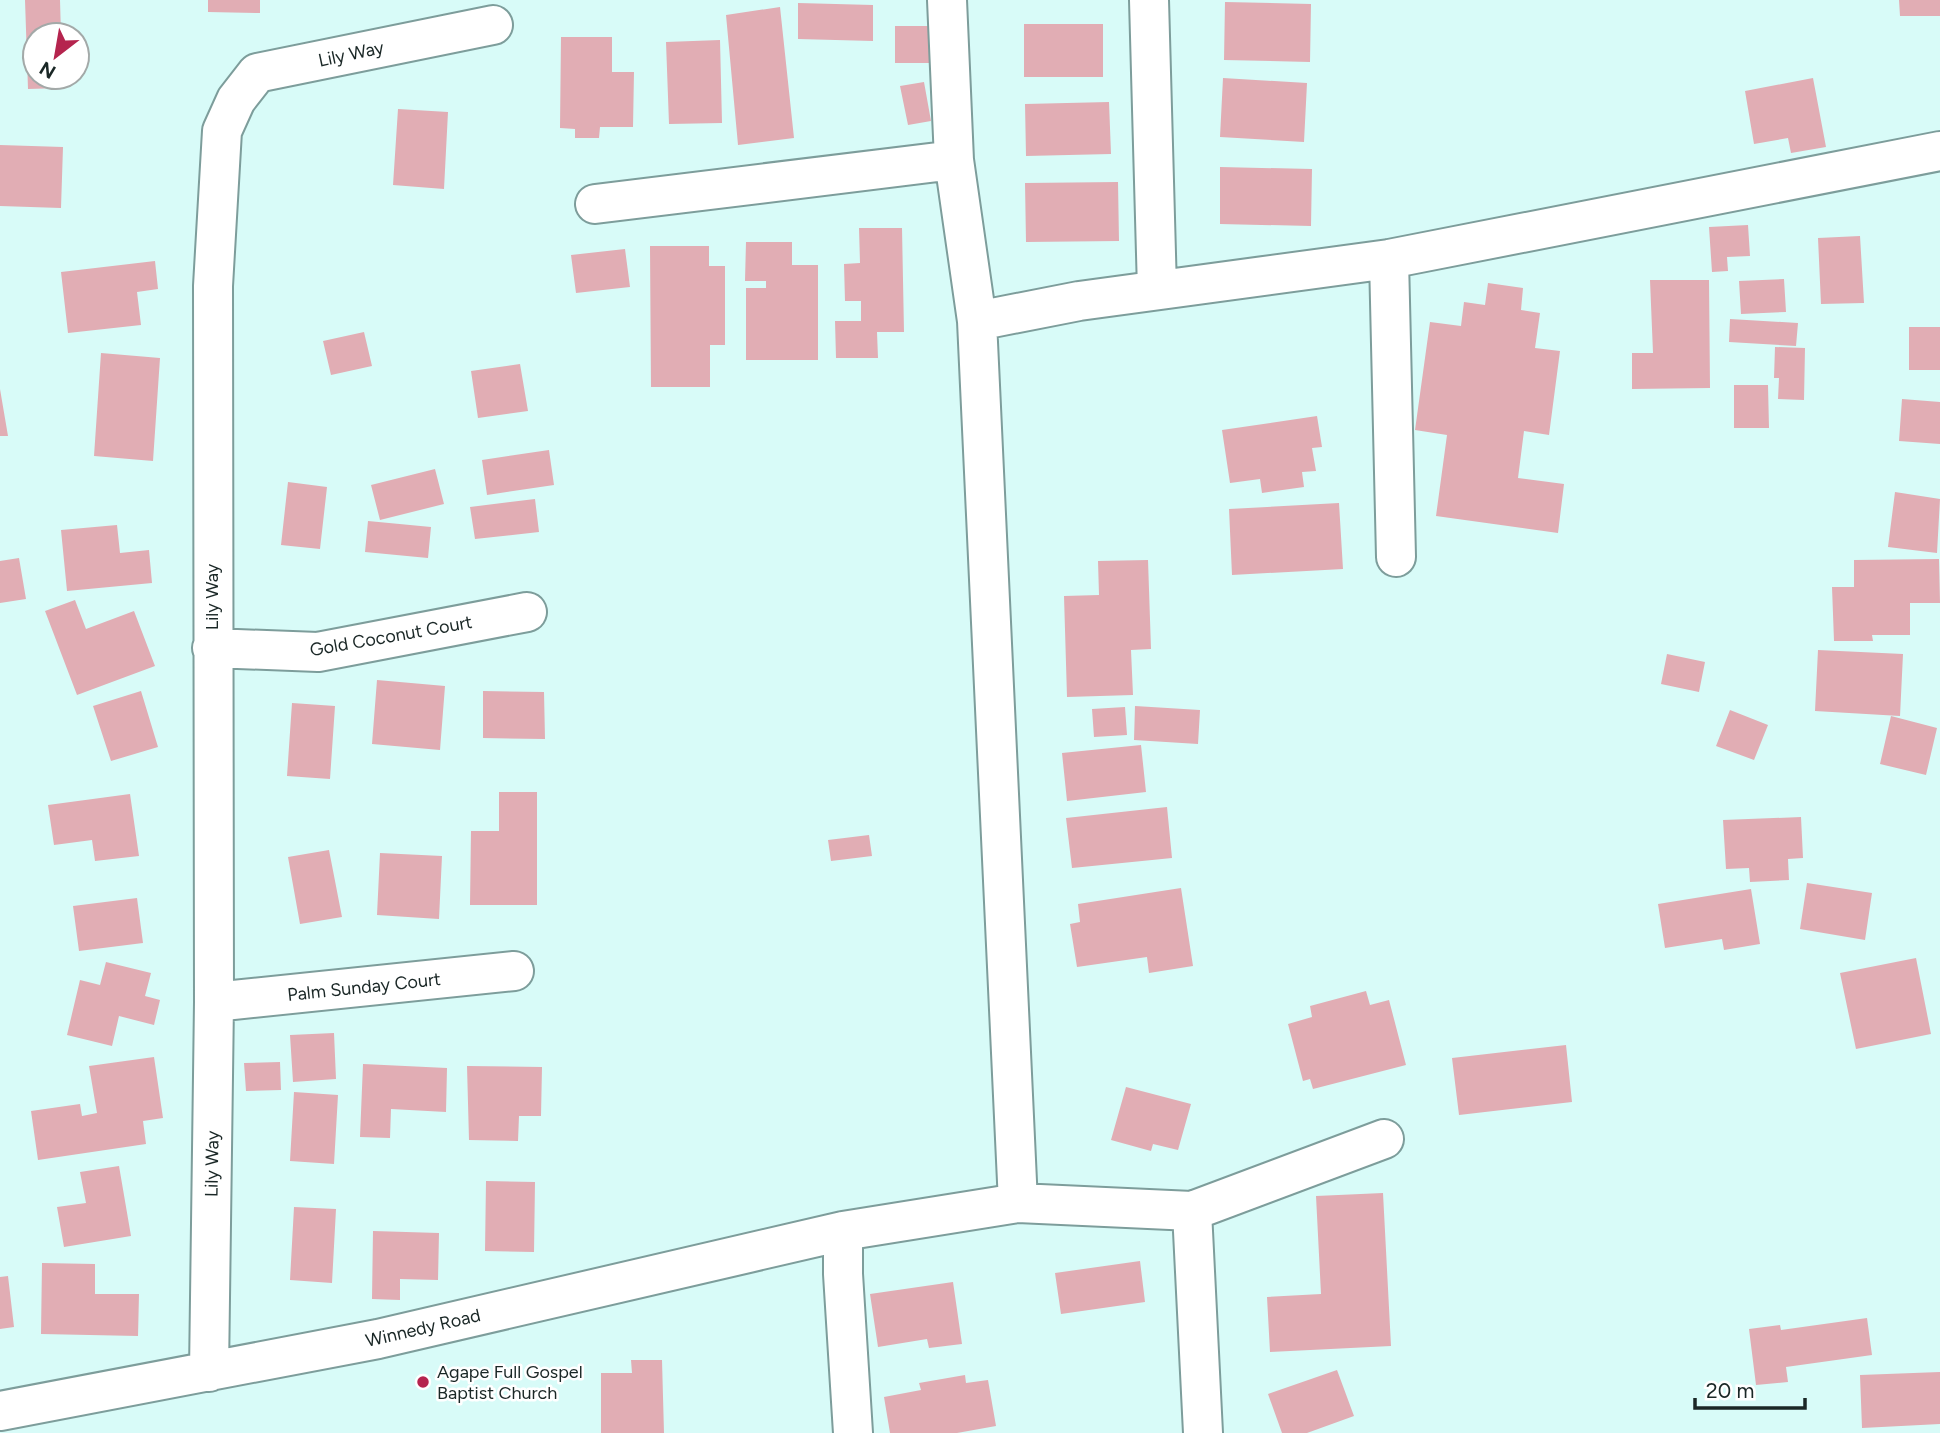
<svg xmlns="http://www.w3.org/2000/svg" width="1940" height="1433" font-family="Figtree,sans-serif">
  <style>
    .building { fill: #e1adb4 }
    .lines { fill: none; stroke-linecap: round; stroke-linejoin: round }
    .minor-casing { stroke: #7d9d9b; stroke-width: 42 }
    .minor { stroke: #fff; stroke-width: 38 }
    .poi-dot { fill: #b5244e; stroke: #fff; stroke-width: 2.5 }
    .labels { text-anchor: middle; stroke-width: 5; stroke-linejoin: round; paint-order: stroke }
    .street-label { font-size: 18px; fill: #1a2726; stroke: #fff }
    .poi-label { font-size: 18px; fill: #1a2726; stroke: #fff; text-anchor: start }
  </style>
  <rect width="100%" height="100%" fill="#d8fbf8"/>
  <path class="building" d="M 25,0 L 60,0 L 61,35 L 35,35 L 35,77 L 63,77 L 63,88 L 28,89 Z
    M 208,0 L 260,0 L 260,13 L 208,12 Z
    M 1899,0 L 1940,0 L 1940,16 L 1900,16 Z
    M 1225,2 L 1311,4 L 1310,62 L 1224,60 Z
    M 798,3 L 873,5 L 873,41 L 798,39 Z
    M 780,7 L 794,138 L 738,145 L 726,15 Z
    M 1024,24 L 1103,24 L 1103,77 L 1024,77 Z
    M 895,26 L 929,26 L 929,63 L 895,63 Z
    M 561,37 L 612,37 L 612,72 L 634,72 L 633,127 L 600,127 L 599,138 L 575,138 L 575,129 L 560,128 Z
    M 720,40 L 722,123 L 669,124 L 666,42 Z
    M 1223,78 L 1307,83 L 1304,142 L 1220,137 Z
    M 1813,78 L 1826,147 L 1791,153 L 1788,138 L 1754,144 L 1745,91 Z
    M 924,82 L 931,121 L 908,125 L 900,86 Z
    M 1109,102 L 1111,154 L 1026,156 L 1025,104 Z
    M 398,109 L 448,112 L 444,189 L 393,185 Z
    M 0,145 L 63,147 L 61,208 L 0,206 Z
    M 1220,167 L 1312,169 L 1311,226 L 1220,224 Z
    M 1118,182 L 1119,241 L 1026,242 L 1025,183 Z
    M 1748,225 L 1750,256 L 1727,257 L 1728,271 L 1712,272 L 1709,227 Z
    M 859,228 L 902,228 L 904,332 L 877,332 L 878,358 L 836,358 L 835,321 L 861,321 L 861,301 L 845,301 L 844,264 L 860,263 Z
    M 1860,236 L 1864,303 L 1821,304 L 1818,238 Z
    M 746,242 L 792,242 L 792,265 L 818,265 L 818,360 L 746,360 L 746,288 L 766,288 L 766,281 L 745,281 Z
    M 650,246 L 709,246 L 709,266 L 725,266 L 725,345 L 710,345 L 710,387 L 651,387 Z
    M 625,249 L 630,287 L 576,293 L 571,255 Z
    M 155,261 L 158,289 L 137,292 L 141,325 L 68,333 L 61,272 Z
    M 1784,279 L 1786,312 L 1741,314 L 1739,281 Z
    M 1650,280 L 1709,280 L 1710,388 L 1632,389 L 1632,353 L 1653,353 Z
    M 1488,283 L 1523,288 L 1521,310 L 1540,313 L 1535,348 L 1560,351 L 1549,435 L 1524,431 L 1518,478 L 1564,484 L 1558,533 L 1436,516 L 1447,435 L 1415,430 L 1430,322 L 1461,326 L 1464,302 L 1485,305 Z
    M 1730,319 L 1798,323 L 1796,346 L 1729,342 Z
    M 1909,327 L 1940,327 L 1940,370 L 1909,370 Z
    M 364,332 L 372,366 L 331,375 L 323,341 Z
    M 1775,347 L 1805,348 L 1804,400 L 1778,399 L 1779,378 L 1774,378 Z
    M 101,353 L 160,358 L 153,461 L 94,456 Z
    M 520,364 L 528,411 L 478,418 L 471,371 Z
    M 1734,385 L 1768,385 L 1769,428 L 1734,428 Z
    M 0,389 L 8,436 L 0,436 Z
    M 1902,399 L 1940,402 L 1940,444 L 1899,441 Z
    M 1317,416 L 1322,447 L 1312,448 L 1316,471 L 1302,472 L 1304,487 L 1262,493 L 1260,479 L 1230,483 L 1222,430 Z
    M 549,450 L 554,485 L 487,495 L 482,460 Z
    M 435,469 L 444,504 L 380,520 L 371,485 Z
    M 288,482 L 327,487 L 320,549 L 281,545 Z
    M 1895,492 L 1940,499 L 1937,553 L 1888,547 Z
    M 535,499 L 539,532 L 475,539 L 470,507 Z
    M 1339,503 L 1343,569 L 1232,575 L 1229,509 Z
    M 368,521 L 431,527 L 428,558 L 365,552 Z
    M 117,525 L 120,553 L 149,550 L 152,583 L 67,591 L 61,530 Z
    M 19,558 L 26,599 L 0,603 L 0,561 Z
    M 1939,559 L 1940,603 L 1910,603 L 1910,635 L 1872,635 L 1873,641 L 1834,641 L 1832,587 L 1854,587 L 1854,560 Z
    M 1148,560 L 1151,649 L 1131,650 L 1133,695 L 1067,697 L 1064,596 L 1099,595 L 1098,561 Z
    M 75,600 L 86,629 L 134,611 L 155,666 L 77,695 L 45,611 Z
    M 1818,650 L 1903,654 L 1900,716 L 1815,711 Z
    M 1667,654 L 1705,662 L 1699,692 L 1661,684 Z
    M 377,680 L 445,686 L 440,750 L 372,744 Z
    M 141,691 L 158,747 L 111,761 L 93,706 Z
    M 483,691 L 544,692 L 545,739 L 483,738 Z
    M 292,703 L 335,706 L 330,779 L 287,776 Z
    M 1135,706 L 1200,710 L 1198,744 L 1134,740 Z
    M 1125,707 L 1127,735 L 1094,737 L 1092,709 Z
    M 1730,710 L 1768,725 L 1754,760 L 1716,746 Z
    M 1891,716 L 1937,728 L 1926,775 L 1880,764 Z
    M 1141,745 L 1146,792 L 1067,801 L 1062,753 Z
    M 499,792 L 537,792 L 537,905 L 470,905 L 471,831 L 499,831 Z
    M 130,794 L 139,856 L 95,861 L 92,840 L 54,845 L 48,805 Z
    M 1167,807 L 1172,858 L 1072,868 L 1066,818 Z
    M 1801,817 L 1803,858 L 1788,859 L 1789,880 L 1750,882 L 1749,868 L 1726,869 L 1723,820 Z
    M 869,835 L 872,856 L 831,861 L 828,840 Z
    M 329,850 L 342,917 L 300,924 L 288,857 Z
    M 380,853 L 442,856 L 439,919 L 377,915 Z
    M 1807,883 L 1872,893 L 1865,940 L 1800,929 Z
    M 1181,888 L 1193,966 L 1149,973 L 1147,957 L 1077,967 L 1070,924 L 1080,922 L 1078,904 Z
    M 1751,889 L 1760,944 L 1724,950 L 1722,939 L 1665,948 L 1658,904 Z
    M 137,898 L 143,943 L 79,951 L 73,906 Z
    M 1916,958 L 1931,1034 L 1856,1049 L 1840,973 Z
    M 106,962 L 151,973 L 145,996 L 160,1000 L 154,1025 L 119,1016 L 112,1046 L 67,1035 L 80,980 L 100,985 Z
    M 1366,991 L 1370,1005 L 1389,1000 L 1406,1065 L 1313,1089 L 1310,1079 L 1303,1081 L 1288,1024 L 1312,1017 L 1310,1006 Z
    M 334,1033 L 336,1079 L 293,1082 L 290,1035 Z
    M 1566,1045 L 1572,1102 L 1459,1115 L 1452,1058 Z
    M 154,1057 L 163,1118 L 143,1121 L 146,1144 L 38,1160 L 31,1111 L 80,1104 L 82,1116 L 97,1113 L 89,1066 Z
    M 280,1062 L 281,1090 L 246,1091 L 244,1063 Z
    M 363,1064 L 447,1068 L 446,1112 L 391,1109 L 390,1138 L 360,1137 Z
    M 467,1066 L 542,1067 L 541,1116 L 519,1116 L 518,1141 L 469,1140 Z
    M 1126,1087 L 1191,1104 L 1178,1150 L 1153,1144 L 1151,1151 L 1111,1140 Z
    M 294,1092 L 338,1095 L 334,1164 L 290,1161 Z
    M 119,1166 L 131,1236 L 64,1247 L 57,1207 L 86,1203 L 80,1172 Z
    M 486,1181 L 535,1182 L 534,1252 L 485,1251 Z
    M 1383,1193 L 1391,1346 L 1270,1352 L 1267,1297 L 1321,1294 L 1316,1196 Z
    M 294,1207 L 336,1209 L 332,1283 L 290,1280 Z
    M 373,1231 L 439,1233 L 438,1280 L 400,1279 L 400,1300 L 372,1299 Z
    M 1140,1261 L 1145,1302 L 1061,1314 L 1055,1273 Z
    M 42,1263 L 95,1264 L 95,1294 L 139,1294 L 138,1336 L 41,1334 Z
    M 8,1276 L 14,1327 L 0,1329 L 0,1277 Z
    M 953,1282 L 962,1344 L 929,1348 L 927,1339 L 878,1347 L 870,1294 Z
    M 1867,1318 L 1872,1355 L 1786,1367 L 1788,1382 L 1756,1385 L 1749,1329 L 1780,1325 L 1781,1330 Z
    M 631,1360 L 662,1360 L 664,1433 L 601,1433 L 601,1373 L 632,1373 Z
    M 1337,1370 L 1354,1416 L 1307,1433 L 1282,1433 L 1268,1394 Z
    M 1940,1372 L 1940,1424 L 1862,1428 L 1860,1375 Z
    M 965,1375 L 966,1383 L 988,1380 L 996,1426 L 957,1433 L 890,1433 L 884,1397 L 921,1390 L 919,1383 Z"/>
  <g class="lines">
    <defs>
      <path id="minor" d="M 947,0 L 954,160 L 977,321
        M 1149,0 L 1157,290
        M 595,204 L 954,160
        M 1389,259 L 1396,557
        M 212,648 L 318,652 L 527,612
        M 214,1002 L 514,971
        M 1018,1203 L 977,321 L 1079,301 L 1389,259 L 1940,151
        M 1192,1211 L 1203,1433
        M 843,1231 L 843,1274 L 853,1433
        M 209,1372 L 214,1002 L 213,286 L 222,131 L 236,100 L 257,73 L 493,25
        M 0,1411 L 378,1339 L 843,1231 L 1018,1203 L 1192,1211 L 1384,1139"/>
    </defs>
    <use href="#minor" class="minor-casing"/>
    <use href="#minor" class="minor"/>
  </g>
  <circle class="poi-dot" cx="423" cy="1382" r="7"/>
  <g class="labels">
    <g class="street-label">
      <text transform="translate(351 54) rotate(-12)" y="6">Lily Way</text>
      <text transform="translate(212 597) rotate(-90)" y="6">Lily Way</text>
      <text transform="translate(391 636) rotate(-10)" y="6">Gold Coconut Court</text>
      <text transform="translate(364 987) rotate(-6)" y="6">Palm Sunday Court</text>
      <text transform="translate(212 1164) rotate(-89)" y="6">Lily Way</text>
      <text transform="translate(423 1328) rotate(-13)" y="6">Winnedy Road</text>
    </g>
    <g class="poi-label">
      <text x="437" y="1378">Agape Full Gospel<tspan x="437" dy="21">Baptist Church</tspan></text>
    </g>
  </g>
  <g transform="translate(56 56) rotate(211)"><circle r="33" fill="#ffffff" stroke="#a3a9a8" stroke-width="2"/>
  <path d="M0-5L12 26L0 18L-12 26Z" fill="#b5244e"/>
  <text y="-10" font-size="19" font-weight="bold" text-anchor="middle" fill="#1a2726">N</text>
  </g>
  <path d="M1695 1398v10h110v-10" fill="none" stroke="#1a2726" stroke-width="3.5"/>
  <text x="1706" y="1398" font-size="21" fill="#1a2726" stroke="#ffffff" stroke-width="5" paint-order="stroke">20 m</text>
</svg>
